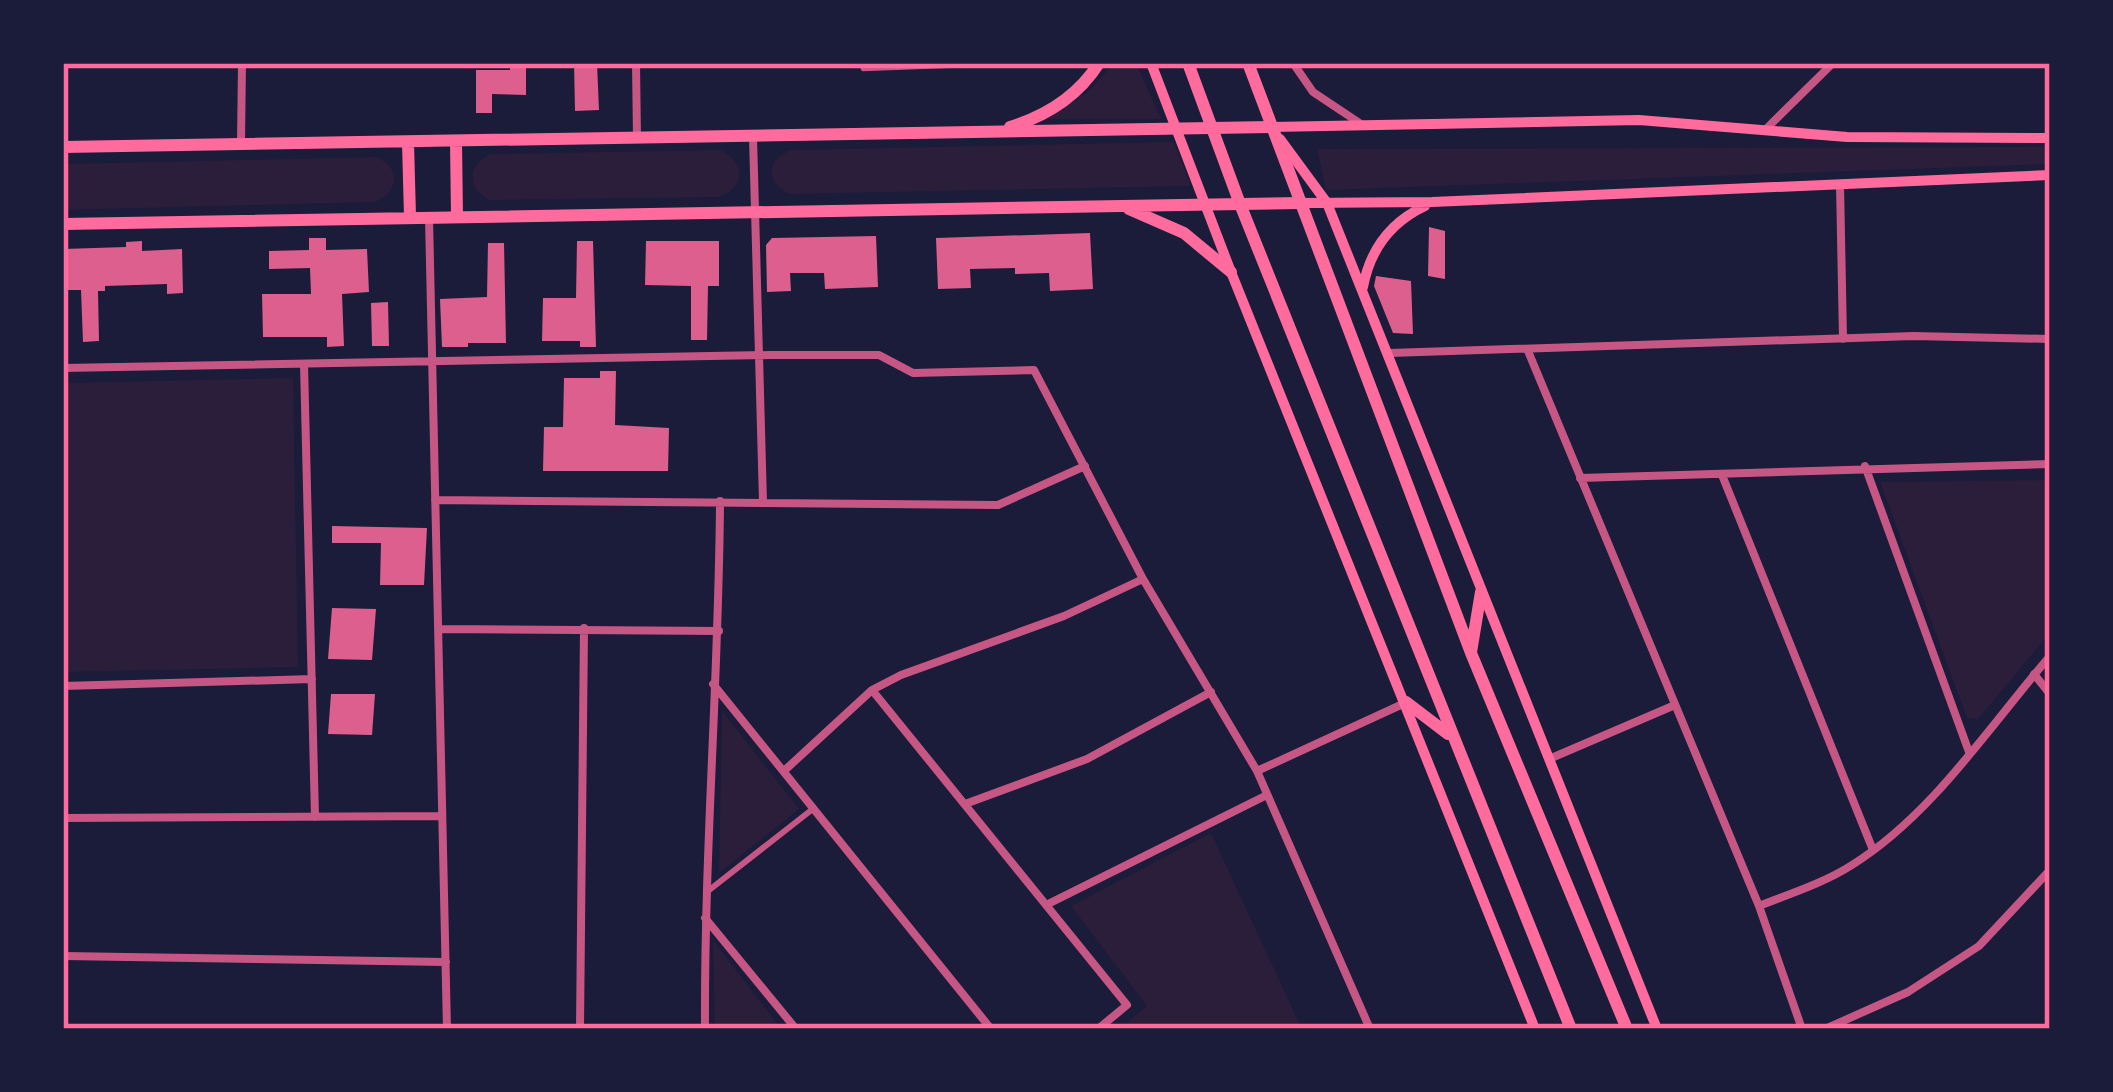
<svg xmlns="http://www.w3.org/2000/svg" width="2113" height="1092" font-family="'DM Sans',sans-serif">
  <style>
    .green { fill: #2a1e3b }
    .building { fill: #dd5f8e }
    .lines { fill: none; stroke-linecap: round; stroke-linejoin: round }
    .service { stroke: #c65784; stroke-width: 4.5 }
    .pedestrian { stroke: #c65784; stroke-width: 6 }
    .minor { stroke: #c65784; stroke-width: 8 }
    .secondary { stroke: #ff6b9d; stroke-width: 10 }
    .primary { stroke: #ff6b9d; stroke-width: 12 }
    .trunk { stroke: #ff6b9d; stroke-width: 12 }
    .neatline { fill: none; stroke: #ff6b9d; stroke-width: 4.5 }
  </style>
  <rect width="100%" height="100%" fill="#1b1b3a"/>
  <path class="green" d="M 1114,63 L 1136,63 L 1161,119 L 1046,119 L 1089,91 Z
    M 1165,142 L 1174,143 L 1191,186 L 790,194 C 764,183 766,158 792,150 Z
    M 2047,147 L 2049,164 L 1326,190 L 1317,149 Z
    M 721,150 C 746,163 746,186 720,197 L 490,200 C 466,188 467,165 491,154 Z
    M 377,157 C 401,169 399,190 376,202 L 63,210 L 63,164 Z
    M 293,378 L 298,667 L 63,672 L 63,383 Z
    M 2050,480 L 2050,633 L 1978,719 L 1967,718 L 1880,482 Z
    M 722,711 L 799,809 L 719,873 Z
    M 1211,833 L 1302,1029 L 1120,1029 L 1147,1006 L 1071,906 Z
    M 713,940 L 781,1029 L 715,1029 Z"/>
  <path class="building" d="M 510,63 L 526,63 L 526,95 L 492,94 L 492,113 L 476,113 L 476,70 L 510,70 Z
    M 574,63 L 597,63 L 599,110 L 575,111 Z
    M 1429,227 L 1445,231 L 1445,279 L 1428,276 Z
    M 1090,233 L 1093,289 L 1050,291 L 1049,273 L 1015,274 L 1015,268 L 970,269 L 971,288 L 938,289 L 936,238 Z
    M 876,236 L 878,287 L 825,289 L 824,273 L 790,273 L 791,291 L 767,292 L 766,245 L 772,238 Z
    M 309,238 L 326,238 L 326,250 L 367,249 L 369,292 L 342,294 L 344,346 L 327,347 L 327,337 L 263,337 L 262,294 L 311,294 L 310,268 L 269,269 L 269,251 L 309,250 Z
    M 142,241 L 142,251 L 182,249 L 183,293 L 167,294 L 167,284 L 105,286 L 105,291 L 98,291 L 99,341 L 83,342 L 81,290 L 63,290 L 63,249 L 126,247 L 126,242 Z
    M 577,241 L 593,241 L 596,347 L 580,347 L 580,341 L 542,341 L 543,298 L 576,298 Z
    M 646,241 L 719,241 L 719,286 L 708,286 L 707,340 L 691,340 L 691,286 L 645,285 Z
    M 488,243 L 504,243 L 506,343 L 468,343 L 468,347 L 442,347 L 440,299 L 487,297 Z
    M 1376,276 L 1411,281 L 1413,334 L 1393,333 L 1374,286 Z
    M 388,302 L 389,346 L 372,346 L 371,303 Z
    M 600,371 L 616,371 L 615,425 L 669,428 L 668,471 L 543,471 L 544,427 L 563,427 L 564,378 L 600,378 Z
    M 332,526 L 427,528 L 424,585 L 380,585 L 381,543 L 332,543 Z
    M 332,608 L 376,609 L 372,660 L 328,659 Z
    M 331,694 L 375,694 L 372,735 L 328,734 Z"/>
  <g class="lines">
    <path class="service" d="M 862,63 L 863,69 L 1028,63"/>
    <path class="pedestrian" d="M 708,891 L 814,808"/>
    <path class="minor" d="M 636,63 L 637,139
      M 1293,63 L 1313,92 L 1361,124
      M 1766,129 L 1833,63
      M 753,137 L 763,502
      M 241,142 L 242,63
      M 1840,184 L 1843,339
      M 429,218 L 447,1029
      M 1528,351 L 1759,906 L 1802,1029
      M 1390,353 L 1914,336 L 2050,339
      M 304,364 L 315,817
      M 63,368 L 770,355 L 879,355 L 913,373 L 1034,370 L 1143,579 L 1257,771 L 1370,1029
      M 1865,466 L 1969,752
      M 1722,475 L 1873,850
      M 1580,478 L 2050,464
      M 435,500 L 998,505 L 1085,466
      M 441,629 L 719,631
      M 2034,674 L 2050,694
      M 713,684 L 991,1029
      M 63,686 L 312,679
      M 872,690 L 1127,1005 L 1098,1029
      M 1549,759 L 1675,705
      M 785,770 L 872,690 L 901,675 L 1064,616 L 1143,579
      M 1257,771 L 1405,703
      M 965,804 L 1087,759 L 1211,692
      M 63,818 L 442,816
      M 1046,905 L 1267,795
      M 1759,906 C 1789,894 1824,883 1852,865 C 1932,815 1989,727 2050,656
      M 705,918 L 796,1029
      M 63,956 L 446,962
      M 580,1029 L 584,628
      M 705,1029 C 704,852 719,677 720,501
      M 1825,1029 L 1908,992 L 1979,946 L 2050,870"/>
    <path class="secondary" d="M 1151,63 L 1231,272 L 1535,1029
      M 1271,127 L 1639,120 L 1847,137 L 2050,138
      M 1280,139 L 1327,203 L 1657,1029
      M 1300,203 L 1432,202 L 2050,175
      M 1363,287 C 1370,250 1391,222 1425,206"/>
    <path class="primary" d="M 1010,127 C 1046,116 1078,96 1099,63
      M 408,142 L 410,217
      M 456,142 L 457,216
      M 63,147 L 1271,127
      M 1129,209 L 1184,233 L 1231,272
      M 63,224 L 1300,203"/>
    <path class="trunk" d="M 1188,63 L 1240,204 L 1571,1029
      M 1248,63 L 1471,653 L 1627,1029
      M 1471,652 L 1481,592
      M 1406,702 L 1448,734"/>
  </g>
  <rect width="2113" height="1092" fill="none" stroke="#1b1b3a" stroke-width="132"/>
  <rect x="66" y="66" width="1981" height="960" class="neatline"/>
</svg>
